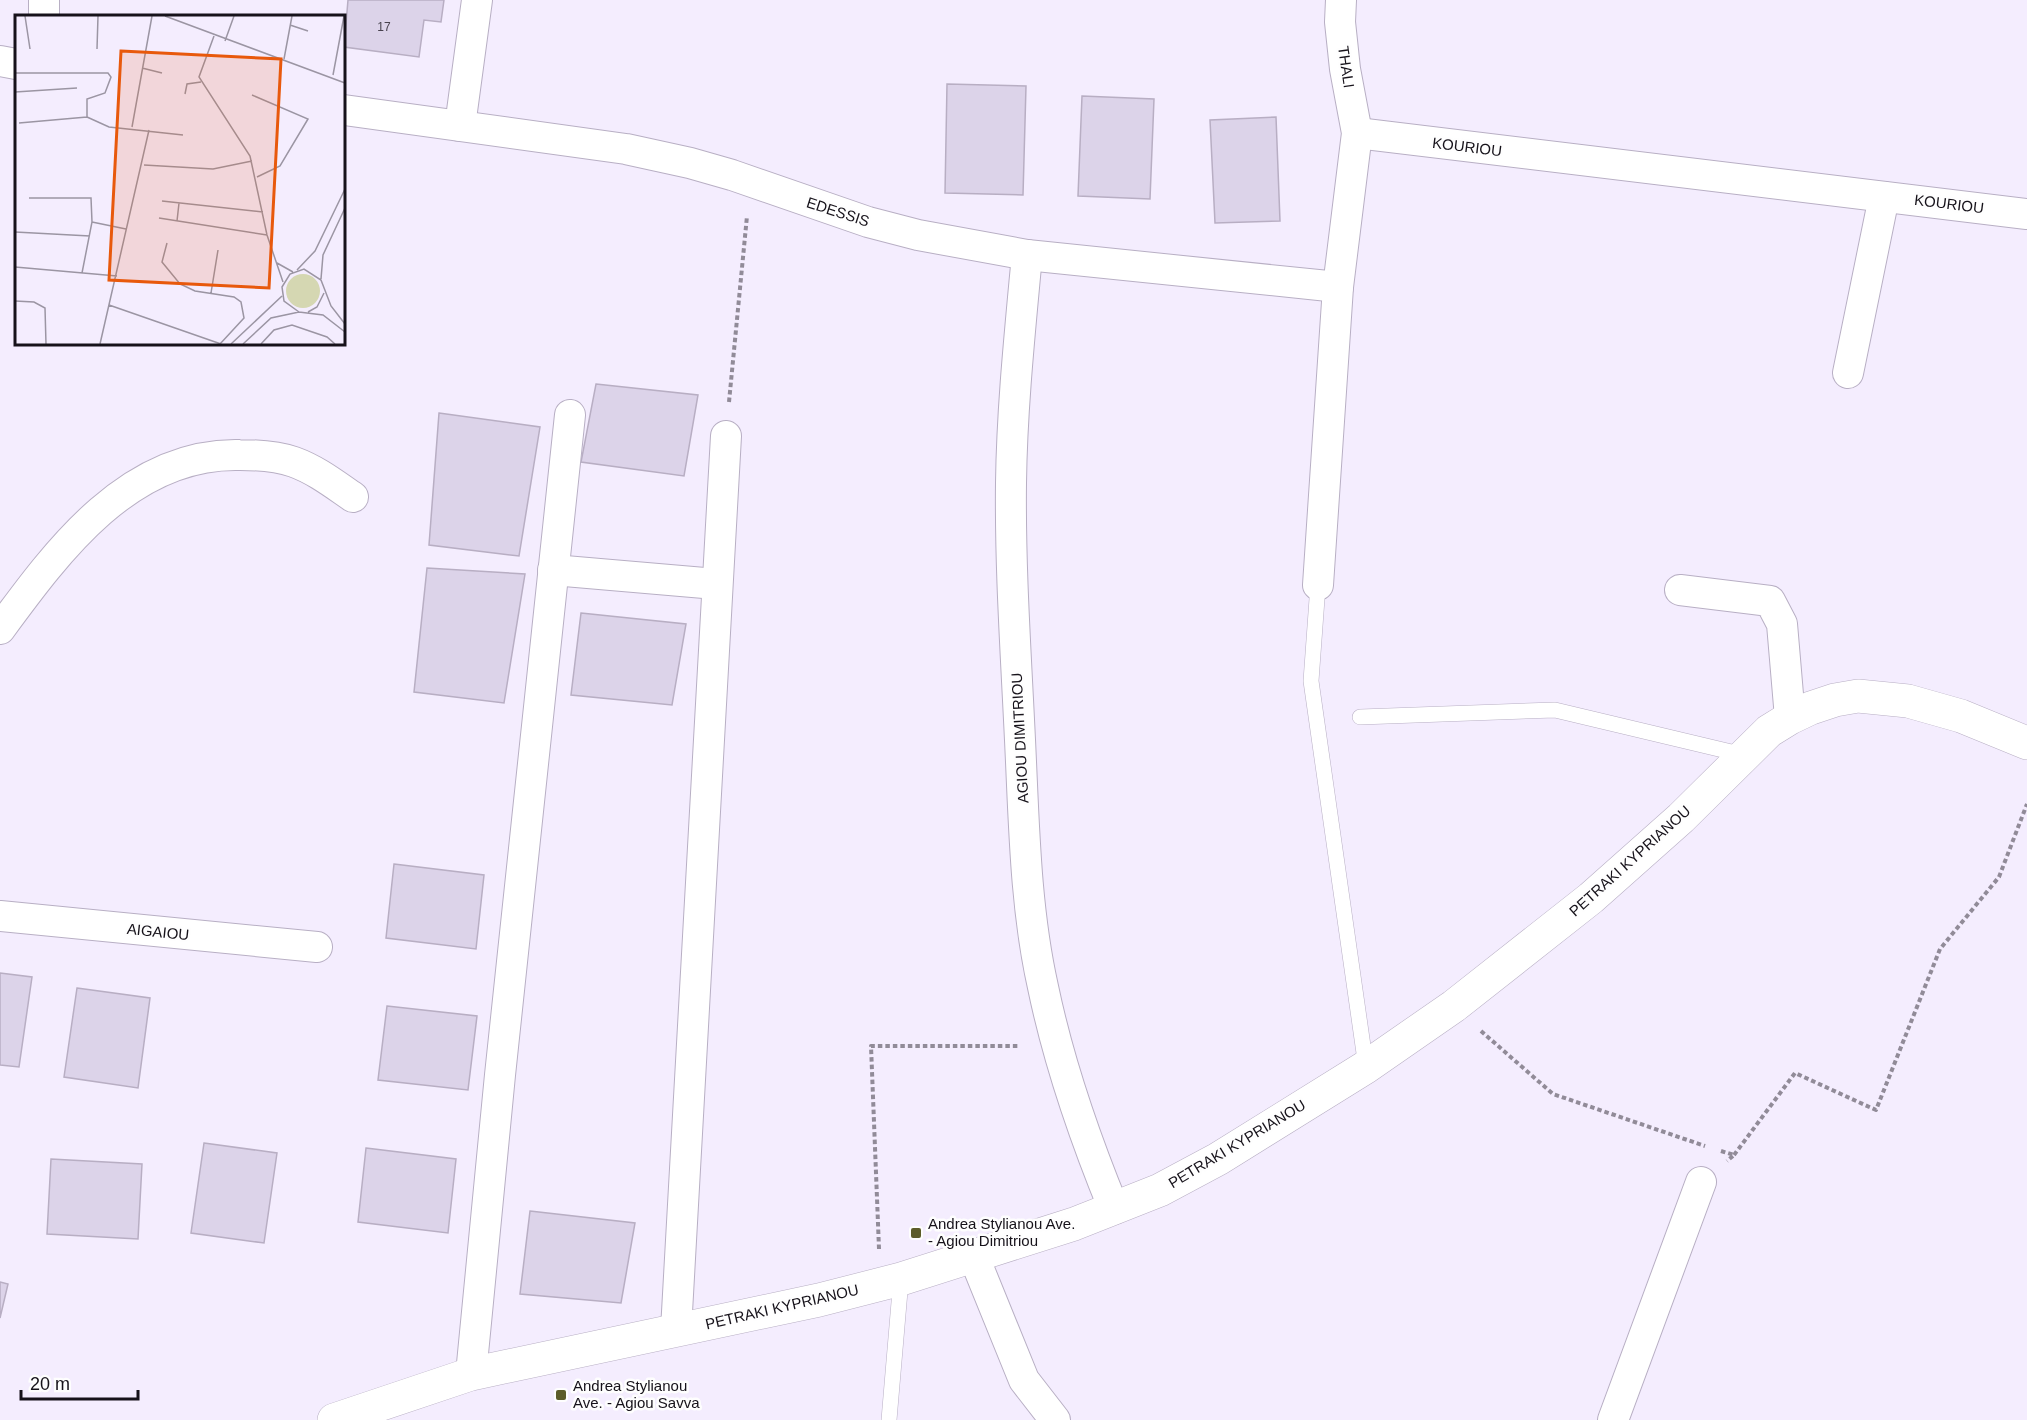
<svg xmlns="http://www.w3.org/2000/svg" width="2027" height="1420" font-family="Arial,sans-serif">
<rect width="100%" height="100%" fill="#f4edfe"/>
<g fill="#dcd3e9" stroke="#b8aec3" stroke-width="1.5">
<path d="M348,0H444L441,22L424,20L419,57L344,47Z"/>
<path d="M947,84L1026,86L1023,195L945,193Z"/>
<path d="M1082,96L1154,99L1150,199L1078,196Z"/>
<path d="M1276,117L1280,221L1215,223L1210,120Z"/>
<path d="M596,384L698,395L684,476L581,462Z"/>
<path d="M439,413L540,427L519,556L429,545Z"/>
<path d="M427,568L525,574L504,703L414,692Z"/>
<path d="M581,613L686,624L672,705L571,695Z"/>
<path d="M394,864L484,875L476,949L386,938Z"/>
<path d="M0,973L32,977L19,1067L0,1065Z"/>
<path d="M77,988L150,998L138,1088L64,1077Z"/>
<path d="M387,1006L477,1016L468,1090L378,1080Z"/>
<path d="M204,1143L277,1153L264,1243L191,1233Z"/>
<path d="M366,1148L456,1159L448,1233L358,1222Z"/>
<path d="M51,1159L142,1164L138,1239L47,1234Z"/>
<path d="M530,1211L635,1223L621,1303L520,1294Z"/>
<path d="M0,1282L8,1284L0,1318Z"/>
</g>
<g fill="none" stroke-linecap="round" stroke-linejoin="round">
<g stroke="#b8afc4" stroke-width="16">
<g id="service">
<path d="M1318,585L1311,681L1366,1067"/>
<path d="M1360,717L1555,710L1744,755"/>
<path d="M889,1420L901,1279"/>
</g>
</g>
<g stroke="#b8afc4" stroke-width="32">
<g id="minor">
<path d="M44,16V0"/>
<path d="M0,61L16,64"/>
<path d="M344,110L626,149L690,163L732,175L868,222L918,235L1027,255L1338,287"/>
<path d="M460,126L477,0"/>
<path d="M1357,133L2027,214"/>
<path d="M1027,255C1020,331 1012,407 1011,483C1010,569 1016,655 1020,740C1024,822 1025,907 1043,987C1059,1064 1084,1136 1114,1209"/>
<path d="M1848,373L1884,197"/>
<path d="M553,570L716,584"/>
<path d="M1318,585L1338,287L1357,133L1345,69L1340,22L1341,0"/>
<path d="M1680,590L1770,601L1782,624L1790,718"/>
<path d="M0,629C58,550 130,452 240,455C258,455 277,456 294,462C316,470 334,484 353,497"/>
<path d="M0,916L317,947"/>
<path d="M974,1257L1024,1380L1055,1420"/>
<path d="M676,1330L726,436"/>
<path d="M471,1374L500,1075L570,415"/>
<path d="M1613,1420L1701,1182"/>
</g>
</g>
<g stroke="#b8afc4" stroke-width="34">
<path id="secondary" d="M334,1420L471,1374L819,1300L901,1279L1074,1224L1160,1190L1218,1159L1366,1067L1454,1006L1591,898L1681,818L1769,731L1790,718L1811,708L1835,700L1858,696L1908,701L1961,716L2027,743"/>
</g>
<g stroke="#918b98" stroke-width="4" stroke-dasharray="4.5 3" stroke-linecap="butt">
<path d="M729,402L747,216"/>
<path d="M1481,1031L1553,1094L1705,1146"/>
<path d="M1721,1151L1734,1155L1727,1161"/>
<path d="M1734,1155L1795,1073L1876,1110L1940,949L1999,877L2027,804"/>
<path d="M879,1249L871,1046H1020"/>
</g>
<use href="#service" stroke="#fff" stroke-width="15"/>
<use href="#minor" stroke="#fff" stroke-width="30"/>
<use href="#secondary" stroke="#fff" stroke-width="33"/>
</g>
<g fill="#5c5c29" stroke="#fefefe" stroke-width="2">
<rect x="910" y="1227" width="12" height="12" rx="3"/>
<rect x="555" y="1389" width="12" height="12" rx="3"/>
</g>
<g text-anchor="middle" stroke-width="5" stroke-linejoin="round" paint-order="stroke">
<g font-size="12" fill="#48424e">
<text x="384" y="31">17</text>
</g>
<g font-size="15" fill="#16121a" stroke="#fefefe">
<text transform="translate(1346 67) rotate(82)" y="5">THALI</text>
<text transform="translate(1467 147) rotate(7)" y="5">KOURIOU</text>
<text transform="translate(1949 204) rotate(7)" y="5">KOURIOU</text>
<text transform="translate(838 212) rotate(18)" y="5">EDESSIS</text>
<text transform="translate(1020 738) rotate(-93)" y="5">AGIOU DIMITRIOU</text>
<text transform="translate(1630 861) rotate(-42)" y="5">PETRAKI KYPRIANOU</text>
<text transform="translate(158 932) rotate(6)" y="5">AIGAIOU</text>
<text transform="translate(1237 1144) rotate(-31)" y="5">PETRAKI KYPRIANOU</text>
<text transform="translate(782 1307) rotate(-13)" y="5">PETRAKI KYPRIANOU</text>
</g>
<g font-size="15" fill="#16121a" stroke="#fefefe" text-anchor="start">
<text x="928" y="1229">Andrea Stylianou Ave.<tspan x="928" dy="17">- Agiou Dimitriou</tspan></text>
<text x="573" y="1391">Andrea Stylianou<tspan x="573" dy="17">Ave. - Agiou Savva</tspan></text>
</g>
</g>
<g transform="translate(15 15)">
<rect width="330" height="330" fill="#f4edfe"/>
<path d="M271 276a17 17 0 1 1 34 0a17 17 0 1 1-34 0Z" fill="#d5d7b2"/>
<path fill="none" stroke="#9b95a3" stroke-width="1.5" d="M10,1L15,34M150,1L330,68M275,10L293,16M199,21L184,62L235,141L252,220L268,267M210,26L219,1M82,34L83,1M269,44L277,1M127,53L147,58M0,58H93L96,62L90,78L72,84V102M318,60L329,1M0,77L62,73M170,79L172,69L186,67M237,80L293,104L265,151L242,162M72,102L94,112L168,120M4,108L72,102M117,112L137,1M129,150L198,154L237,146M14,183H76L77,207L67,258M147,186L248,197M144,203L252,220M162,206L164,188M77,207L111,214M0,217L75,221M152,228L147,247L165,269L180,276L219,282L226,287L229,303L205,329M262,248L278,257M0,252L102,261M282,255L300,236L330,174M306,264L308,240L330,193M196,278L203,235M0,286L19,287L30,293L31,329M94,290L206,329M284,297L269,286L267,272L275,259L289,254L306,265L316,291L330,309M293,297L302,292L309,278M85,329L134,115M216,329L267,281M228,329L256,303L284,297L308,300L330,317M246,329L259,315L277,310L312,322L320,329"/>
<path fill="#e8590c" fill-opacity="0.15" stroke="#e8590c" stroke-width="3" d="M106,36L266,44L254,273L94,265Z"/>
<rect width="330" height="330" fill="none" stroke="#16121a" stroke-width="3"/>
</g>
<path d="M21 1390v9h117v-9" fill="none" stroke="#16121a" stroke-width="3"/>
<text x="30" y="1390" font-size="18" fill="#16121a" stroke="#fefefe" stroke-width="4.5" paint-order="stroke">20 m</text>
</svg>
